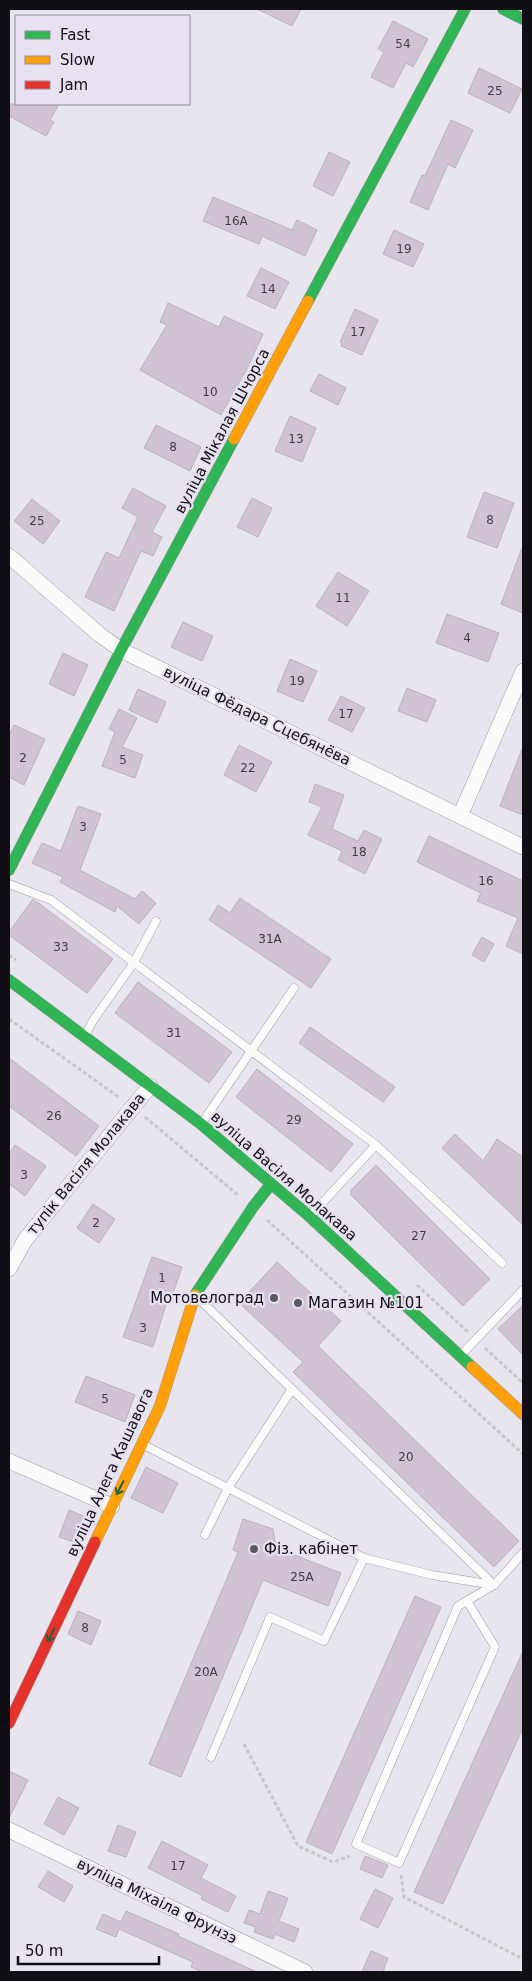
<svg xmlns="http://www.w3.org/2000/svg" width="532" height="1981" font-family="'DejaVu Sans',sans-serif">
<rect width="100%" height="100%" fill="#e8e5ee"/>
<g fill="#d2c3d4" stroke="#b7b3ba">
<path d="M257,9H301L292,26Z"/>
<path d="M393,21L428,39L413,67L406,63L393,88L371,77L384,52L378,49Z"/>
<path d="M479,68L522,89L510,113L468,93Z"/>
<path d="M9,104H59L50,120L54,122L46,136L9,116Z"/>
<path d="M451,120L473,130L455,168L448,164L428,210L410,202L422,175L425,176Z"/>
<path d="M329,152L350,162L333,196L313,186Z"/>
<path d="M213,197L292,230L297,220L317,230L305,256L262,236L259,244L203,221Z"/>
<path d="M394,230L424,244L413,267L383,254Z"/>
<path d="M261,268L289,282L275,309L247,296Z"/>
<path d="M168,303L219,327L224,316L263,334L246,371L221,415L140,370L167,325L160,322Z"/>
<path d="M355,309L378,320L362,355L341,346L342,343L340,342Z"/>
<path d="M319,374L346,388L338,405L310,391Z"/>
<path d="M290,416L316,428L302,462L275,451Z"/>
<path d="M156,425L201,447L190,471L144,448Z"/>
<path d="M133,488L166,506L152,532L162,537L153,556L141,551L114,611L85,597L106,552L119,558L138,517L122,508Z"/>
<path d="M484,492L514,503L497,548L467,537Z"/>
<path d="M252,498L272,508L258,537L237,527Z"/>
<path d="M32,499L60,521L43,544L14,521Z"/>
<path d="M522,548L523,549V613L501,604Z"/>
<path d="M338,572L369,591L347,626L316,606Z"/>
<path d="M447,614L499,633L488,662L436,643Z"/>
<path d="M183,622L213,636L202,661L171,647Z"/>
<path d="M63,653L88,665L74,696L49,684Z"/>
<path d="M290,659L317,671L303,702L277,691Z"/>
<path d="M407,688L436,700L427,722L398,711Z"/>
<path d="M138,689L166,702L157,723L129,710Z"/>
<path d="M341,696L365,708L352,732L328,720Z"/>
<path d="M119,709L137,718L122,747L143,755L135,778L102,766L115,732L109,729Z"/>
<path d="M14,725L45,739L24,785L9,777V736Z"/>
<path d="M239,745L272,762L256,792L224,775Z"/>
<path d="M522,749H523V815L500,806Z"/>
<path d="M315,784L344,795L332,829L358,841L364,830L382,839L365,874L338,860L342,851L308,835L322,807L309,802Z"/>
<path d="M78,806L101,814L80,870L135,899L142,891L156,903L139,924L117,906L115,912L60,882L63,877L32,863L42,843L61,851Z"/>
<path d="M429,836L523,881V954L506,946L518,918L477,901L481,893L417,862Z"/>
<path d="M240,898L331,959L311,988L209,920L218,905L230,913Z"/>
<path d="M33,899L113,959L87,993L9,935V932Z"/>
<path d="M482,937L494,944L484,962L472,955Z"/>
<path d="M138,982L232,1052L209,1083L115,1013Z"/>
<path d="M310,1027L395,1087L383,1102L299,1043Z"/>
<path d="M9,1058L99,1126L76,1156L9,1106Z"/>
<path d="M257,1069L353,1144L331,1172L236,1097Z"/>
<path d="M455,1134L483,1161L497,1139L523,1157V1225L442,1148Z"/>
<path d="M15,1145L46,1166L25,1196L9,1184V1154Z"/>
<path d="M376,1165L490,1279L463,1306L351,1195V1190Z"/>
<path d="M93,1204L115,1219L99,1243L77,1228Z"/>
<path d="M152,1257L182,1267L171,1299L168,1298L153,1347L123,1337Z"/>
<path d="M277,1262L341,1321L318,1346L519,1541L494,1567L293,1372L303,1362L239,1303Z"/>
<path d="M523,1305V1355L498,1329Z"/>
<path d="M86,1376L135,1395L125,1422L75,1402Z"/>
<path d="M146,1467L178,1483L163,1513L131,1498Z"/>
<path d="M69,1510L86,1517L77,1543L59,1537Z"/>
<path d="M243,1519L273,1529L276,1548L341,1573L328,1606L263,1580L181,1777L149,1764L238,1552L233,1550Z"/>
<path d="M415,1596L441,1607L332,1854L306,1842Z"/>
<path d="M78,1611L101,1621L91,1645L68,1634Z"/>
<path d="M523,1651V1728L443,1904L414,1892Z"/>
<path d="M9,1771L28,1780L9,1818Z"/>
<path d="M58,1797L79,1808L64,1835L44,1824Z"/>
<path d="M118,1825L136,1832L126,1857L108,1851Z"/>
<path d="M162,1841L208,1865L201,1878L236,1896L228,1912L201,1899L203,1896L148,1868Z"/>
<path d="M365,1856L388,1865L382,1878L360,1869Z"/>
<path d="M48,1871L73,1886L64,1902L38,1887Z"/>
<path d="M375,1889L393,1898L378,1928L360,1919Z"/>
<path d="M268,1891L288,1898L279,1921L299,1929L294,1942L275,1934L273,1939L254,1932L256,1927L244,1923L249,1910L260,1914Z"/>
<path d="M126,1911L179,1934L178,1936L257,1972H203L191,1967L193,1962L119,1929L116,1937L96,1929L103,1914L121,1922Z"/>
<path d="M371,1951L388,1958L383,1972H362Z"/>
</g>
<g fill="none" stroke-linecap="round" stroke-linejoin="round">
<g stroke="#9d9ba1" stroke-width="9">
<g id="lane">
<path d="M9,884L51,900L376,1145L502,1263"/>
<path d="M85,1035L94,1019L133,964L156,921"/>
<path d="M202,1123L294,988"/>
<path d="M311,1215L376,1145"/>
<path d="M197,1297L494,1585"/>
<path d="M461,1355L523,1290"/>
<path d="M144,1445L364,1558L432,1575L494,1585"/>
<path d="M205,1535L228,1488L292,1389"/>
<path d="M467,1601L495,1647L399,1863L356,1844L458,1606L494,1585L523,1553"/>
<path d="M211,1757L270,1617L324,1641L364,1558"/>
</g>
</g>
<g stroke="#9d9ba1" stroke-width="16">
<g id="street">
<path d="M9,556L100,635L121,650L523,847"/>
<path d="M460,816L523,671"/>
<path d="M9,1269L25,1240L150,1086"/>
<path d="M9,1461L112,1506"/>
<path d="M9,1830L305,1972"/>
</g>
</g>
<g stroke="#9d9ba1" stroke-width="12">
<g id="fast">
<path d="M503,9L523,19"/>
<path d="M308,301L465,9"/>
<path d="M9,870L121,650L234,439"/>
<path d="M9,980L201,1124L309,1216L472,1367"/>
<path d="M195,1295L253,1207L271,1184"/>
</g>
</g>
<g stroke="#9d9ba1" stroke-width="12">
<g id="slow">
<path d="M234,439L308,301"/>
<path d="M472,1367L523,1414"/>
<path d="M95,1542L160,1406L195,1295"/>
</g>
</g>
<g stroke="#9d9ba1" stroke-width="12">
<path id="jam" d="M9,1723L95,1542"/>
</g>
<g stroke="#c8c7ca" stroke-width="3" stroke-dasharray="4 2.5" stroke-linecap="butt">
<path d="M9,955L16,960"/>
<path d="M9,1019L120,1098"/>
<path d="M145,1117L238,1195"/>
<path d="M267,1220L523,1454"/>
<path d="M417,1285L468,1332"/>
<path d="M485,1348L523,1383"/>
<path d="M244,1744L298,1846L333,1862L350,1856"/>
<path d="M401,1875L404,1897L523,1959"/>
</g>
<use href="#lane" stroke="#fcfbfc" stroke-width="8"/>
<use href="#street" stroke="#fcfbfc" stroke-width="15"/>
<use href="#fast" stroke="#30b455" stroke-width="11"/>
<use href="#slow" stroke="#ff9f0a" stroke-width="11"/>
<use href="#jam" stroke="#e5322d" stroke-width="11"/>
</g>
<defs><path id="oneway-shaft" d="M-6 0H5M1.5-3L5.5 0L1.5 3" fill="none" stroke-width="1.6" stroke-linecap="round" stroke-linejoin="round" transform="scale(1.25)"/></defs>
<g stroke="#206235">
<use href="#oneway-shaft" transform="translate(120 1488) rotate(117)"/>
<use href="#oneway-shaft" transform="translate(51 1635) rotate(115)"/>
</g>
<g fill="#5c5a61" stroke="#e7e1f2" stroke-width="2">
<circle cx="274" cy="1298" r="5"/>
<circle cx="298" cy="1303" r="5"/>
<circle cx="254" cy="1549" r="5"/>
</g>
<g text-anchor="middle" stroke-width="4.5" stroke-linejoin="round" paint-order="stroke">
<g font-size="12" fill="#413c45">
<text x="403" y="48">54</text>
<text x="495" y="95">25</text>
<text x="236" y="225">16А</text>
<text x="404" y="253">19</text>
<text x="268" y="293">14</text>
<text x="358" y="336">17</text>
<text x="210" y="396">10</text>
<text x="296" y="443">13</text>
<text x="173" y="451">8</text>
<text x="490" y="524">8</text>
<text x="37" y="525">25</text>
<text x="343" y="602">11</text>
<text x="467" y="642">4</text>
<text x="297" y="685">19</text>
<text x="346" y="718">17</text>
<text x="23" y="762">2</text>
<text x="123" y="764">5</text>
<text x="248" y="772">22</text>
<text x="83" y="831">3</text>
<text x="359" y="856">18</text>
<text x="486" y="885">16</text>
<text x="270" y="943">31А</text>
<text x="61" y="951">33</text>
<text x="174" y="1037">31</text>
<text x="54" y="1120">26</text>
<text x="294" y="1124">29</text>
<text x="24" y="1179">3</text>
<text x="96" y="1227">2</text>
<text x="419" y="1240">27</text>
<text x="162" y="1282">1</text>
<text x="143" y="1332">3</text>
<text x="105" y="1403">5</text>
<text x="406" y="1461">20</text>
<text x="302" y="1581">25А</text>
<text x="85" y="1632">8</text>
<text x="206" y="1676">20А</text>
<text x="178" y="1870">17</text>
</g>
<g font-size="15" fill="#110f15" stroke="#e7e1f2">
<text transform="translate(222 431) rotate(-62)" y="5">вуліца Мікалая Шчорса</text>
<text transform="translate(257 716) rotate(26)" y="5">вуліца Фёдара Сцебянёва</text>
<text transform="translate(86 1164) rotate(-51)" y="5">тупік Васіля Молакава</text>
<text transform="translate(284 1176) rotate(41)" y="5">вуліца Васіля Молакава</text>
<text transform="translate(110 1472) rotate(-65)" y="5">вуліца Алега Кашавога</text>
<text transform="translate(157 1901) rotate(26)" y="5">вуліца Міхаіла Фрунзэ</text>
</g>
<g font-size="15" fill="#110f15" stroke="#e7e1f2" text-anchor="start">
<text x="264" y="1303" text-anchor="end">Мотовелоград</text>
<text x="308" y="1308">Магазин №101</text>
<text x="264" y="1554">Фіз. кабінет</text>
</g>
</g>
<rect width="532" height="1981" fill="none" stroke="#110f15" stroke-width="20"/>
<rect x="15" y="15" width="175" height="90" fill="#e7e1f2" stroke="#918d9a"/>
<rect x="25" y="31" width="25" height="8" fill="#30b455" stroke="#918d9a"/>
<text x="60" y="40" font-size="15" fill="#110f15">Fast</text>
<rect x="25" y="56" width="25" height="8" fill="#ff9f0a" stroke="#918d9a"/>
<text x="60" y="65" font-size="15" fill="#110f15">Slow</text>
<rect x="25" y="81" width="25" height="8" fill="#e5322d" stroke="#918d9a"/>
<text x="60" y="90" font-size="15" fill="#110f15">Jam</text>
<path d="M18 1956v8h141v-8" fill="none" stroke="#110f15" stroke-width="2.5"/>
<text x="25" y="1956" font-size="15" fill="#110f15" stroke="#e7e1f2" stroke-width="4" paint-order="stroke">50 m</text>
</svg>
